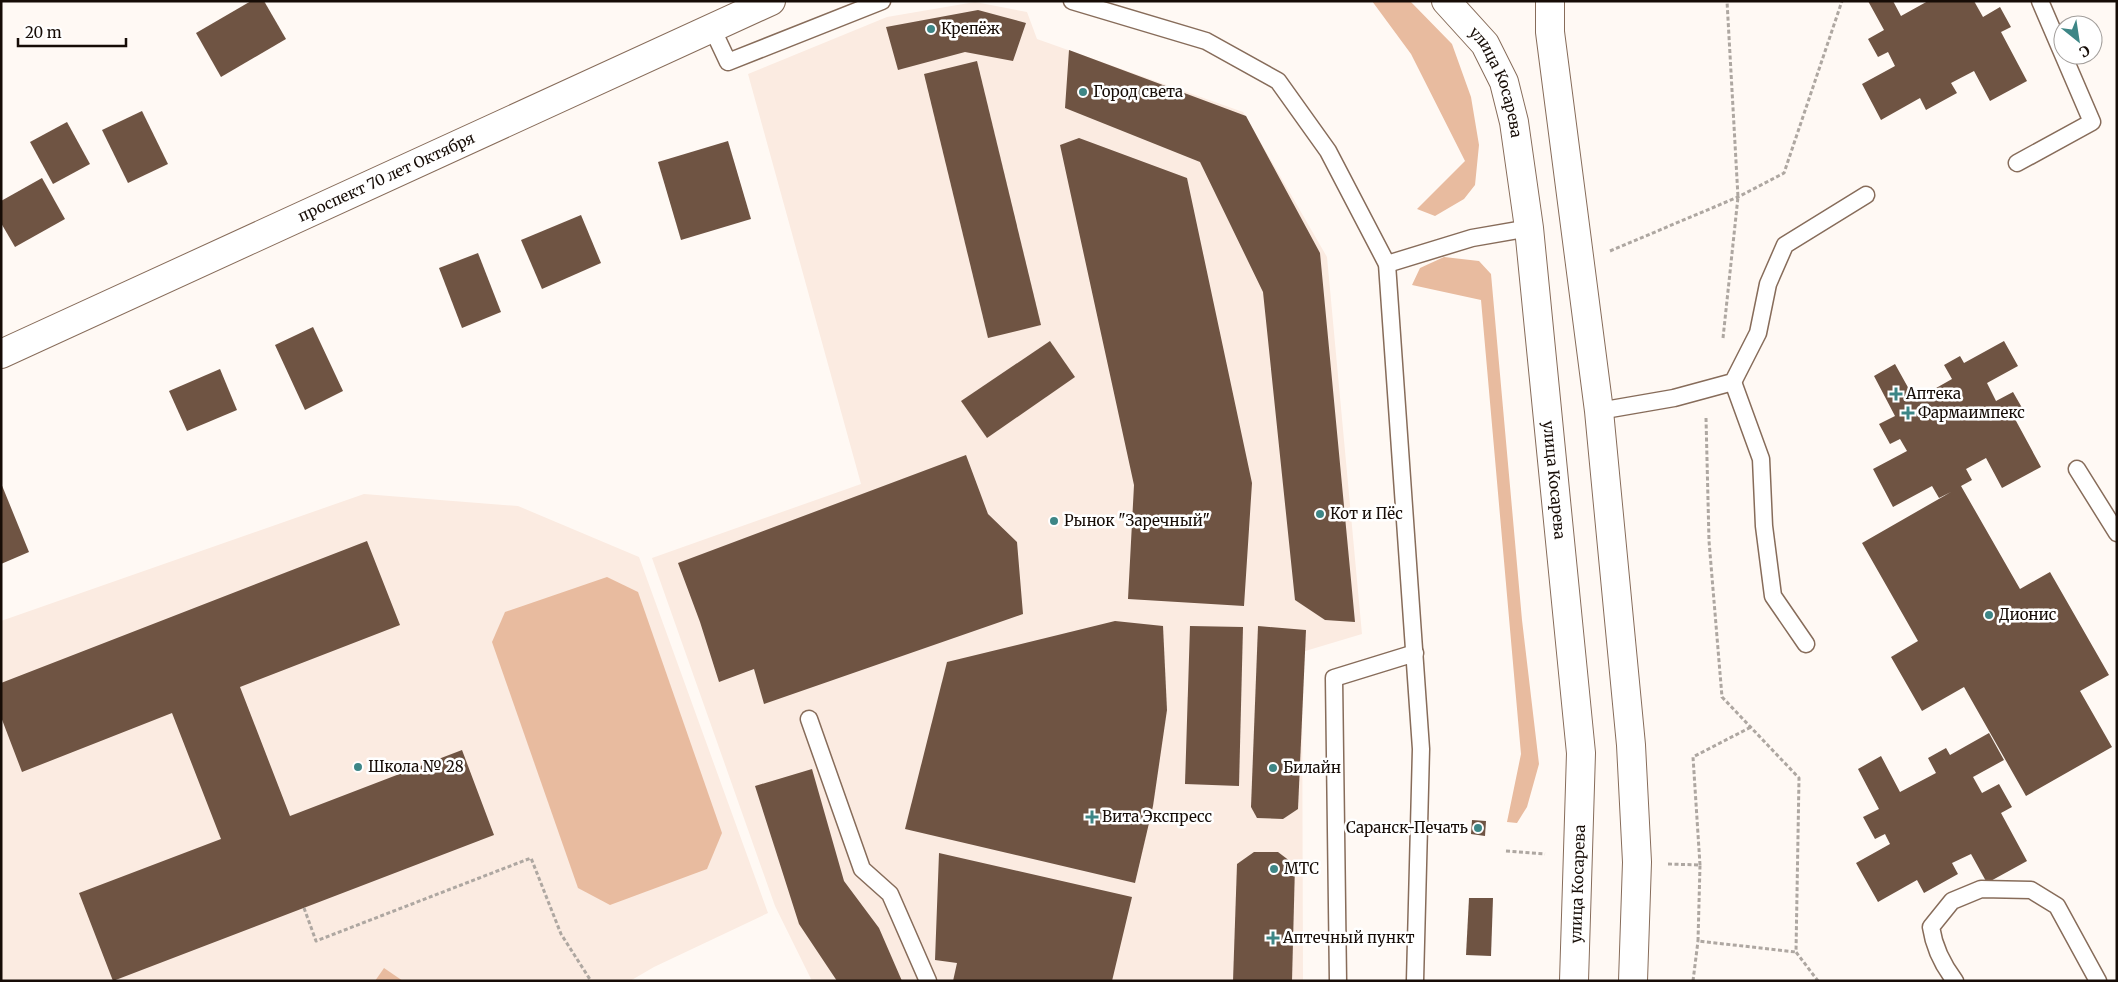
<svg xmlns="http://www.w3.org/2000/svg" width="2118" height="982" font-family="Merriweather,serif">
<rect width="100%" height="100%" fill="#fff9f4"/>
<g fill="#fbebe1">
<path d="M975,2L1027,12L1037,39L1243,112L1327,257L1362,634L1302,652L1303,981H812L775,906L652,558L861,484L748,74L887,17Z"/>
<path d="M364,494L518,506L639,557L768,913L654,967L630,981H1V621Z"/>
</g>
<g fill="#e8bb9f">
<path d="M1372,1H1410L1452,44L1471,97L1479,145L1475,185L1464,199L1435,216L1417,209L1465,161L1411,54Z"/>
<path d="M1444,257L1479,261L1491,274L1522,620L1539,764L1527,807L1517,823L1507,822L1521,754L1481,300L1412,285L1420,268Z"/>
<path d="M607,577L638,592L722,833L707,869L610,905L578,888L492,642L505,612Z"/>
<path d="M384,968L403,981H375Z"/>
</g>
<g fill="#6f5443">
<path d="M251,1H264L286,39L221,77L196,33Z"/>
<path d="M1868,1H1893L1901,16L1928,1H1974L1983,17L2000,7L2011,27L2001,32L2027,81L1990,101L1974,71L1951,83L1957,93L1926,110L1920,98L1881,120L1862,84L1895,66L1888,52L1878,57L1868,39L1884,30Z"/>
<path d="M978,10L1026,23L1013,61L965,52L898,70L886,27Z"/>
<path d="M1069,50L1246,116L1320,253L1355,622L1325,620L1295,600L1263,292L1200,162L1065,108Z"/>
<path d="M977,61L1041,325L988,338L924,74Z"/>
<path d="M142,111L168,164L128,183L102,130Z"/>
<path d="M67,122L90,164L53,184L30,142Z"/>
<path d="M1079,138L1187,178L1252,483L1244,606L1128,599L1134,485L1060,145Z"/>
<path d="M728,141L751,219L681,240L658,162Z"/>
<path d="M42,178L65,219L15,247L1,223V201Z"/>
<path d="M581,215L601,263L542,289L521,240Z"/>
<path d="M478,253L501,312L462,328L439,268Z"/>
<path d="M313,327L343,391L305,410L275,345Z"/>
<path d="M1050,341L1075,377L987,438L961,401Z"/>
<path d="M2004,341L2018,366L1987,383L1996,401L2013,392L2025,413L2015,419L2041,467L2002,488L1986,458L1966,469L1972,480L1961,486L2020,589L2050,572L2109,675L2080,691L2112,747L2026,796L1964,687L1922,711L1891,657L1918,641L1862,543L1951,492L1939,498L1932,486L1893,507L1873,469L1907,451L1900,439L1890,444L1879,424L1895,416L1874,376L1895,364L1915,400L1952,379L1944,365L1960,356L1964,363Z"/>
<path d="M220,369L237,410L187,431L169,391Z"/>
<path d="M966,455L988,514L1017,542L1023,614L764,704L754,669L719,682L700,622L678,563Z"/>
<path d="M1,483L29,552L1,564Z"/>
<path d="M367,541L400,625L240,687L290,816L462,750L494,835L113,981L79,893L221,839L172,713L22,772L1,717V683Z"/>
<path d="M1115,621L1163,626L1167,710L1153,806L1135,883L905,829L947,662Z"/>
<path d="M1190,626L1243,627L1239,786L1185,784Z"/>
<path d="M1258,626L1306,630L1298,809L1283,819L1257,818L1251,807Z"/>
<path d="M1989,733L2004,760L1973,777L1982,793L1999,784L2012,807L2001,813L2027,861L1987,883L1971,854L1952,863L1958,874L1924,893L1917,880L1878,902L1856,863L1890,844L1885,834L1875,839L1863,817L1879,809L1858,769L1881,756L1900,792L1936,773L1928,758L1946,748L1950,755Z"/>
<path d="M812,769L844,881L879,928L902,981H837L799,924L755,786Z"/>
<path d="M1472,820L1486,821L1485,836L1471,834Z"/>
<path d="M1254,852H1278L1295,865L1292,981H1233L1237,864Z"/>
<path d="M939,853L1132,897L1112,981H953L957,963L935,960Z"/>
<path d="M1469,898H1493L1491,956L1466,955Z"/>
</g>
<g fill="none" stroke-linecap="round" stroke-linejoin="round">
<g stroke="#876c5a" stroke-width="19">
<g id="lane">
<path d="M1072,1L1206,41L1278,81L1328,151L1387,264L1421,749L1415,981"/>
<path d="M712,28L728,62L882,1"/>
<path d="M2017,163L2092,122L2040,1"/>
<path d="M1387,264L1472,238L1529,228"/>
<path d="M1733,382L1761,459L1764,526L1773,596L1806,644"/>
<path d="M1599,411L1674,398L1733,382L1758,333L1768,284L1785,245L1866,195"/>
<path d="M2077,469L2117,533"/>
<path d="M809,719L862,869L890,894L928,981"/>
<path d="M1338,981L1334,678L1415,653"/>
<path d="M1955,981C1942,964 1934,947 1931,927L1952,901L1981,889L2031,890L2057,906L2098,981"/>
</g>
</g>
<g stroke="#876c5a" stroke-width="30">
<g id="secondary">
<path id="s1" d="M1,354L771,1"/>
</g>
</g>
<g stroke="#876c5a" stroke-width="30">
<g id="primary">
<path id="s2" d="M1446,1L1485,44L1504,82L1514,122L1529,228L1581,753L1574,981"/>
<path d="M1550,1V32L1599,411L1631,745L1637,862L1633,981"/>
</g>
</g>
<g stroke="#aea7a1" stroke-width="3" stroke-dasharray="4 2.5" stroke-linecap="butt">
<path d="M1610,251L1738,197L1784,173L1842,1"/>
<path d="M1723,338L1738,197L1727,1"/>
<path d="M1706,418L1709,541L1722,697L1799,778L1796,952L1818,981"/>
<path d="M1506,851L1545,854"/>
<path d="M1668,864L1700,865L1698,941L1796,952"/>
<path d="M1700,865L1693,757L1751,727"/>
<path d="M304,908L316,941L531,858L561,934L591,981"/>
<path d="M1693,981L1698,941"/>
</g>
<use href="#lane" stroke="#fff" stroke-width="16"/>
<use href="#secondary" stroke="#fff" stroke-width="28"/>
<use href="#primary" stroke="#fff" stroke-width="28"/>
</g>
<g fill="#3d8686" stroke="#fff" stroke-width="2">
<circle cx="931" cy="29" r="5"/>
<circle cx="1083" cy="92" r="5"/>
<path d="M1893.5 386.5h5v5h5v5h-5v5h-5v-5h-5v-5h5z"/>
<path d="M1905.5 405.5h5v5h5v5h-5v5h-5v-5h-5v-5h5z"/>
<circle cx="1320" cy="514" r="5"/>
<circle cx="1054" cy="521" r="5"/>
<circle cx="1989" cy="615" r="5"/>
<circle cx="358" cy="767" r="5"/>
<circle cx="1273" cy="768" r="5"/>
<path d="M1089.5 809.5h5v5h5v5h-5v5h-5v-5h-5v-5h5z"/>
<circle cx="1478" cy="828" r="5"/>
<circle cx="1274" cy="869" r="5"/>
<path d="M1270.5 930.5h5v5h5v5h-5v5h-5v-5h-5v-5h5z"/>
</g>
<g text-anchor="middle" stroke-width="5" stroke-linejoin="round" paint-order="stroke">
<g font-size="15" fill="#160c06" stroke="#fff" text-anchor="start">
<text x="941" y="34">Крепёж</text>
<text x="1093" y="97">Город света</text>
<text x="1906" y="399">Аптека</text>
<text x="1918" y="418">Фармаимпекс</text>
<text x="1330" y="519">Кот и Пёс</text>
<text x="1064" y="526">Рынок "Заречный"</text>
<text x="1999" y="620">Дионис</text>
<text x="368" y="772">Школа № 28</text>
<text x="1283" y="773">Билайн</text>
<text x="1102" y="822">Вита Экспресс</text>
<text x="1468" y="833" text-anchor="end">Саранск-Печать</text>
<text x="1284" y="874">МТС</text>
<text x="1283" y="943">Аптечный пункт</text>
</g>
<g font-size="15" fill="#160c06" stroke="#fff">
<text dy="5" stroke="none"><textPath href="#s2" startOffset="98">улица Косарева</textPath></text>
<text dy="5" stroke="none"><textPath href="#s1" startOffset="424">проспект 70 лет Октября</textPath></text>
<text dy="5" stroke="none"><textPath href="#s2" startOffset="502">улица Косарева</textPath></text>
<text transform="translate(1578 884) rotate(-88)" y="5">улица Косарева</text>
</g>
</g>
<rect width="2118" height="982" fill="none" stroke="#160c06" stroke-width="5"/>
<g transform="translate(2078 40) rotate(150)"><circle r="24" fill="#ffffff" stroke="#a29e9b"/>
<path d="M0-4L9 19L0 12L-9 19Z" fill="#3d8686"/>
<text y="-8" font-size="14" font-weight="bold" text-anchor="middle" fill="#160c06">С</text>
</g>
<path d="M18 38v8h108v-8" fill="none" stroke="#160c06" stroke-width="2.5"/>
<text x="25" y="38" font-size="15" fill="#160c06" stroke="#ffffff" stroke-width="4" paint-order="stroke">20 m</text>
</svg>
